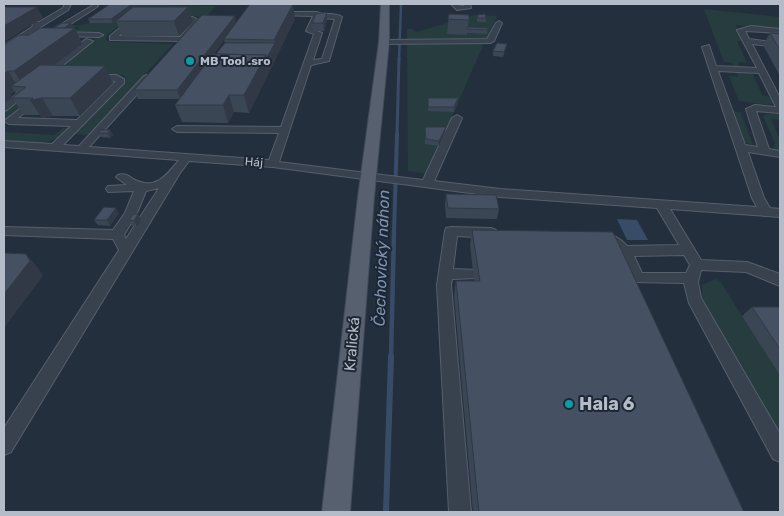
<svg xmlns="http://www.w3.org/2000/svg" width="784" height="516" font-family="Rubik,sans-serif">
<rect width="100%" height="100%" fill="#242f3e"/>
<g fill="#263c3f">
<path d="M108,4L216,6L200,23V17L194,16L126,20L107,35L106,40L112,42L173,44L89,135L74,134L124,83L126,78L123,75L76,73L24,104L4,121V112L103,32H74L80,27H63L73,23L72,25H76L75,26L90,23H113L136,4Z"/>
<path d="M704,9L780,17V30L736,25L743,41H737L747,63L738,62L740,67H734L732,63L724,62Z"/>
<path d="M475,15L497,16L486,39L407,40V29H412L416,32Z"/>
<path d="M407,43H484L427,174L408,171Z"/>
<path d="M735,71L752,72L762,95L770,97L773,103L769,105L739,101L729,76L738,77Z"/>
<path d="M734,111L741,113L753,145L738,139L730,114Z"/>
<path d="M778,113L780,120L771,119L780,140V150L774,149L775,143L763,116L767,114Z"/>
<path d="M63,128H66C56,150 22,142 4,140V132L54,135Z"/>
<path d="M715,279L720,281L780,376V438L702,301V285Z"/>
</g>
<path fill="#394c67" d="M617,219L637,220L648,240H627Z"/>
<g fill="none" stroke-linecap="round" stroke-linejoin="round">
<path stroke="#394c67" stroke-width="2.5" d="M399,60L401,4"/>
<path stroke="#394c67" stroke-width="3" d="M397,135L399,58"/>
<path stroke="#394c67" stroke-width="4" d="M394,232L397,134"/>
<path stroke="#394c67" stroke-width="4.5" d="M391,357L394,231"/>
<path stroke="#394c67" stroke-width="6" d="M386,512L391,356"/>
<g stroke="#565f6c" stroke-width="2">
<g id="minor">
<path d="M65,4H71L68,10L4,50V45L32,27L34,22H39L63,8Z"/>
<path d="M95,4L98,6L97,7L55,34L48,32Z"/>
<path d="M451,4L464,6V4H470L471,8L457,10Z"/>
<path d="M276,12H317C324,16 335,12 342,17L329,61L311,65L279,162L423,180L452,118L457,115L462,118L434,181L500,189L757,207L752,198L702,47L709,45L716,66L757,68L737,30L751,26L780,29V33L745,31L749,39L780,43V47L752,44L780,98V113L756,111L769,149L780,151V157L748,152L764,198L770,208L780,209V217L670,209L701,260L747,262L780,274V286L746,272L701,270L698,282L701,298L780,434V462L773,459L689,303L684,283L633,282L617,252L598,238L600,235C611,232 621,239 627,246L679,245L657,208L500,197L273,167L189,161L180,173L11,452L4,455V428L119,250L113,239L4,235V227L113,230L125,213L134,191L108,192L106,189L108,186L127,185L116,177L118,175C124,173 128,175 133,179C155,191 166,176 179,160L4,147V141L52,144L71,126L9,124L4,121L30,101L35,104L18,118L77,120L116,81L91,79V75H116L124,79V83L63,145L79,146L144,76L147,75L151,78L150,80L89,147L269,160L279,133L177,132L172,129L177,126L281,127L314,34L306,31L313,16L274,15L273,14ZM319,18L335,19L322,59L313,60L322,33L314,30ZM718,71L759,73L776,107L755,105L746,109L758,147L745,145ZM159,188L126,239L124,235L137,213L146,191ZM684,255L690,265L686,273H642L634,256Z"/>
<path d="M138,17H193L200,21L182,41L110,40V36L127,22ZM139,21H192L193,22L180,37L119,36L131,24Z"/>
<path d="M499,21L502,23L494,41L490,43L384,44L380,42L384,40L487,39L496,23Z"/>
<path d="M57,32L99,33L103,35L99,37L60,36H57Z"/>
<path d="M86,39L93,41L47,78H41V74Z"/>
<path d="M27,86L31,89L30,91L7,110L4,111V104Z"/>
<path d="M451,227L491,228L496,230L498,233L496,236L491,238L457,236L453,269L478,270L480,274L478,278L452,279L451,285L471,512H449L437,285L445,231L446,228Z"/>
</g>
</g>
<g stroke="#414a57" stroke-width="2">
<path id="major" d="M381,4H389V42L374,197L350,512H322L358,197L379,42Z"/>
</g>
<use href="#minor" fill="#38414e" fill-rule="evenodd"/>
<use href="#major" fill="#56606e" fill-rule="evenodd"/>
</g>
<g fill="#3b4654" fill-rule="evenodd">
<path d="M137,4L134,7H188L193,22L179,36H122L116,21L113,23H90L88,19Z"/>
<path d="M327,12V20L324,31H313L312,23Z"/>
<path d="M449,14L469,15L468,27L488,28L487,34L467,33V35L447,34Z"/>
<path d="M477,15L486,18V22H477Z"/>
<path d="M295,19L249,113L234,112L228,123L182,122L175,105L179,99H138L134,90L236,22ZM224,40L225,43L216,54H214Z"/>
<path d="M73,27L72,28H75L82,44L54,66H105L113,83L80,116H53L42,118L40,115H24L12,98L16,94L14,91L10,95L12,98L4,104V45L29,35L54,28Z"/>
<path d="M770,33L780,34V76L763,45Z"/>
<path d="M506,48L503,57L493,56V51Z"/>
<path d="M428,98H458V103L454,112L428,111Z"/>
<path d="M425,127H446L445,132L439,146L425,144Z"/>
<path d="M110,130L113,135L110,138L101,137L98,133Z"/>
<path d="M446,194L499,209L497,219L446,218L445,204Z"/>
<path d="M119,213L110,226L98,225L94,220Z"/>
<path d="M138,214L141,220L137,226H132L129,220Z"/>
<path d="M472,230L744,512H473L454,295L456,281H474L470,245Z"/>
<path d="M752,307H780V376L742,316Z"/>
</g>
<g fill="#303945">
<path d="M132,4H137L113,23L111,19Z"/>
<path d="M293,4L295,19L249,113L244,95L266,55L275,43L274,40Z"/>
<path d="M37,7L43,18L4,42V26Z"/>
<path d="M188,7L193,22L179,36L174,21Z"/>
<path d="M327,12V20L324,31L323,23Z"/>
<path d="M235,16L236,23L224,39V40L181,99L177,90Z"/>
<path d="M71,23L73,27L65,33L63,29Z"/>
<path d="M75,28L82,44L26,87H24L14,71Z"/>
<path d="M105,66L113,83L80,116L70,98Z"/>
<path d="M8,71L18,87L11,86L14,91L10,95L12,98L4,104V74Z"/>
<path d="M229,95L234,112L228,123L223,105Z"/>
<path d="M42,98L53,116L42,118L30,100Z"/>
<path d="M458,98V103L454,112V107Z"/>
<path d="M446,127L445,132L439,146V141Z"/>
<path d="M110,130L113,135L110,138L108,133Z"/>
<path d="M116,208L119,213L110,226L107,220Z"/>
<path d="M138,214L141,220L137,226L134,221Z"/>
<path d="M26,254L39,269L43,276L4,328V294Z"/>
</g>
<g fill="#455162" stroke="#303945">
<path d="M110,4H132L111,19H88Z"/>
<path d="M250,4H293L274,40L224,39Z"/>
<path d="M4,7H37L4,26Z"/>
<path d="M133,7H188L174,21H116Z"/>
<path d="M327,12L323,23H312L316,14Z"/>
<path d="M449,14L469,15V20L448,19Z"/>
<path d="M485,14L486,18H478L477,15Z"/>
<path d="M202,15L235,16L177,90H134Z"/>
<path d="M62,23H71L64,28H54Z"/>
<path d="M468,27L488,28V30L467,29Z"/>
<path d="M40,28H75L14,71H8L4,74V45L19,35H29Z"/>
<path d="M770,33L780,34V50Z"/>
<path d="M225,43H275L266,59V55L216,54Z"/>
<path d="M497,43L507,44L504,52L493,51Z"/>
<path d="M213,54L266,55L244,95H229L223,105H175Z"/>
<path d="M40,65L105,66L70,98H42L30,100L33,98H12L26,87L11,86Z"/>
<path d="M428,98H458L454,107H428Z"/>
<path d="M425,127H446L439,141L426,139Z"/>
<path d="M100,130H110L108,133H98Z"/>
<path d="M446,194L496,195L499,209L448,208Z"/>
<path d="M104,207L116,208L107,220H94Z"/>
<path d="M133,214H138L134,221L129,220Z"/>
<path d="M472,230L613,232L744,512H479L456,281H480Z"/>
<path d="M4,253L26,254L30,261L4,294Z"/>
<path d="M752,307H780V349Z"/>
</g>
<g fill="#0f9aa8" stroke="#1d2633" stroke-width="2">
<circle cx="190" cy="61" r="5"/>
<circle cx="569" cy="404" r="5"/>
</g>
<g text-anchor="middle" stroke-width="4" stroke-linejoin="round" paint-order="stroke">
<g font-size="12" font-weight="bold" fill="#b4bcc9" stroke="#1d2633" text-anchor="start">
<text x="200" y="65">MB Tool .sro</text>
</g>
<g font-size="12" fill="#b4bcc9" stroke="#1d2633">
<text transform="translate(254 162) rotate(5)" y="4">Háj</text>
</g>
<g font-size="15" fill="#b4bcc9" stroke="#1d2633">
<text transform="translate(352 344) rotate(-85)" y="5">Kralická</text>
</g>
<g font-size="16" font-style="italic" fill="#7c92b1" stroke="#1d2633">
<text transform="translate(381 258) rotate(-88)" y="6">Čechovický náhon</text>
</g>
<g font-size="18" font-weight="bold" fill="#b4bcc9" stroke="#1d2633" text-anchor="start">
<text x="579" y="410">Hala 6</text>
</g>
</g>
<rect width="784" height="516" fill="none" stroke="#b4bcc9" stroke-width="10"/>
</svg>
